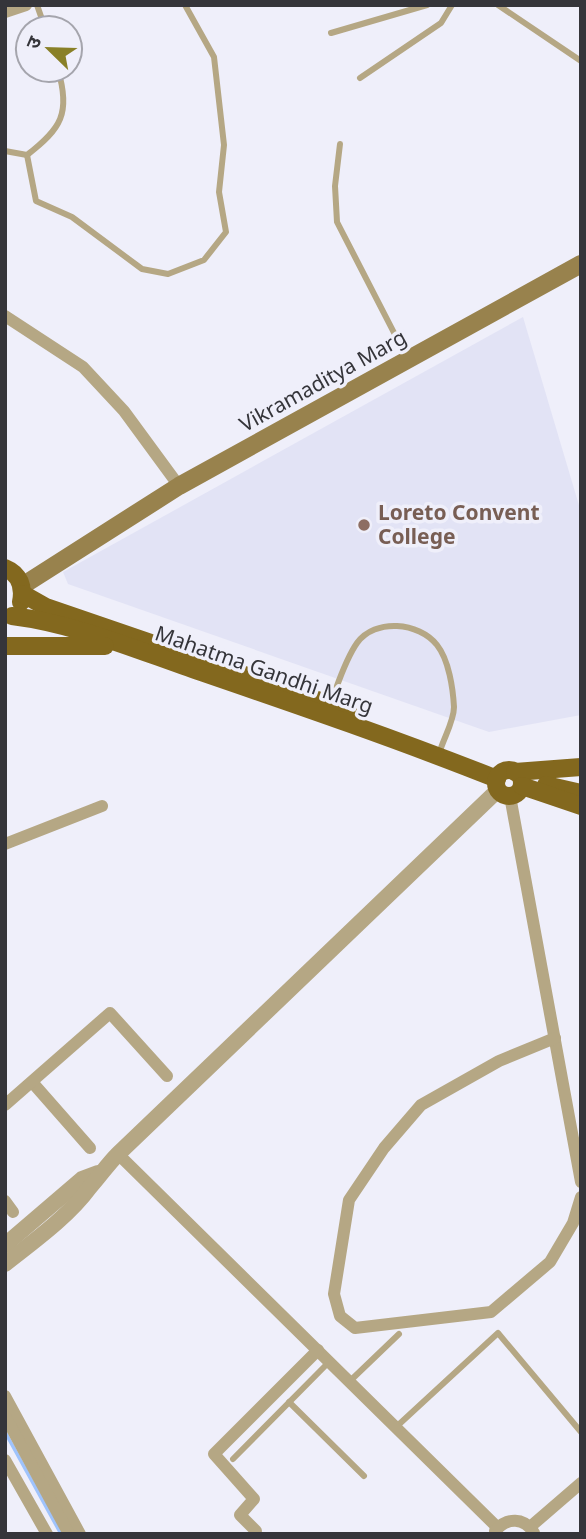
<svg xmlns="http://www.w3.org/2000/svg" width="586" height="1539" font-family="'Noto Sans','Noto Sans Devanagari',sans-serif">
<rect width="100%" height="100%" fill="#efeffa"/>
<path fill="#e2e3f5" d="M523,317L581,512V715L489,732L68,584L63,572Z"/>
<g fill="none" stroke-linecap="round" stroke-linejoin="round">
<path stroke="#9fc3fc" stroke-width="3.5" d="M5,1432L61,1534"/>
<g stroke="#b5a784" stroke-width="6">
<path d="M37,5L45,28"/>
<path d="M498,5L581,61"/>
<path d="M331,33L427,5"/>
<path d="M360,78L441,23L452,5"/>
<path d="M340,144L335,186L337,222L407,358"/>
<path d="M5,151L27,155C61,129 71,113 58,70"/>
<path d="M27,155L36,201L72,217L142,269L168,274L204,260L226,232L219,192L224,145L214,57L185,5"/>
<path d="M331,702C338,684 345,660 357,643C375,618 419,622 437,645C449,660 453,689 454,707C454,720 445,736 441,748"/>
<path d="M350,1381L399,1334"/>
<path d="M289,1402L364,1476"/>
<path d="M395,1428L498,1333L581,1432"/>
<path d="M233,1459L329,1362"/>
</g>
<g stroke="#b5a784" stroke-width="12">
<path d="M5,12L26,5"/>
<path d="M5,316L83,367L124,411L179,486"/>
<path d="M510,796L581,1182"/>
<path d="M5,844L102,806"/>
<path d="M555,1038L499,1061L421,1105L384,1148L349,1200L334,1294L340,1316L355,1328L491,1312L550,1262L573,1223L581,1197"/>
<path d="M32,1082L90,1148"/>
<path d="M5,1105L110,1013L167,1076"/>
<path d="M118,1154L498,1528"/>
<path d="M5,1201L13,1212"/>
<path d="M5,1396L80,1534"/>
<path d="M5,1416L69,1534"/>
<path d="M5,1460L47,1534"/>
<path d="M530,1527L581,1483"/>
<path d="M256,1531L240,1515L254,1499L214,1454L318,1350"/>
<path d="M495,1531C507,1517 524,1517 534,1533"/>
</g>
<g stroke="#b5a784" stroke-width="16">
<path d="M5,1245L82,1179L98,1173"/>
<path d="M5,1264C34,1241 68,1217 90,1187C100,1176 107,1165 118,1154L498,790"/>
</g>
<path stroke="#98824d" stroke-width="18" d="M22,586L179,486L581,264"/>
<g stroke="#83681e" stroke-width="18">
<path d="M5,568C20,574 24,587 21,602"/>
<path d="M23,594L46,607L355,713"/>
<path d="M12,616C77,624 139,651 201,672C300,706 399,740 497,779"/>
<path d="M5,646H105"/>
<circle cx="509" cy="783" r="13"/>
<path d="M515,772L581,767"/>
<path d="M546,785L581,793"/>
<path d="M522,786L581,806"/>
</g>
</g>
<circle fill="#8d6e63" stroke="#efeffa" stroke-width="2.5" cx="364" cy="525" r="7"/>
<g text-anchor="middle" stroke-width="7" stroke-linejoin="round" paint-order="stroke">
<g font-size="21" fill="#35353a" stroke="#efeffa">
<text transform="translate(323 381) rotate(-29)" y="7">Vikramaditya Marg</text>
<text transform="translate(264 670) rotate(19)" y="7">Mahatma Gandhi Marg</text>
</g>
<g font-size="21" font-weight="bold" fill="#785e54" stroke="#efeffa" text-anchor="start">
<text x="378" y="520">Loreto Convent<tspan x="378" dy="24">College</tspan></text>
</g>
</g>
<rect width="586" height="1539" fill="none" stroke="#35353a" stroke-width="14"/>
<g transform="translate(49 49) rotate(293)"><circle r="33" fill="#efeffa" stroke="#a5a5ad" stroke-width="2"/>
<path d="M0-5L12 26L0 18L-12 26Z" fill="#898027"/>
<text y="-10" font-size="19" font-weight="bold" text-anchor="middle" fill="#35353a">उ</text>
</g>
</svg>
